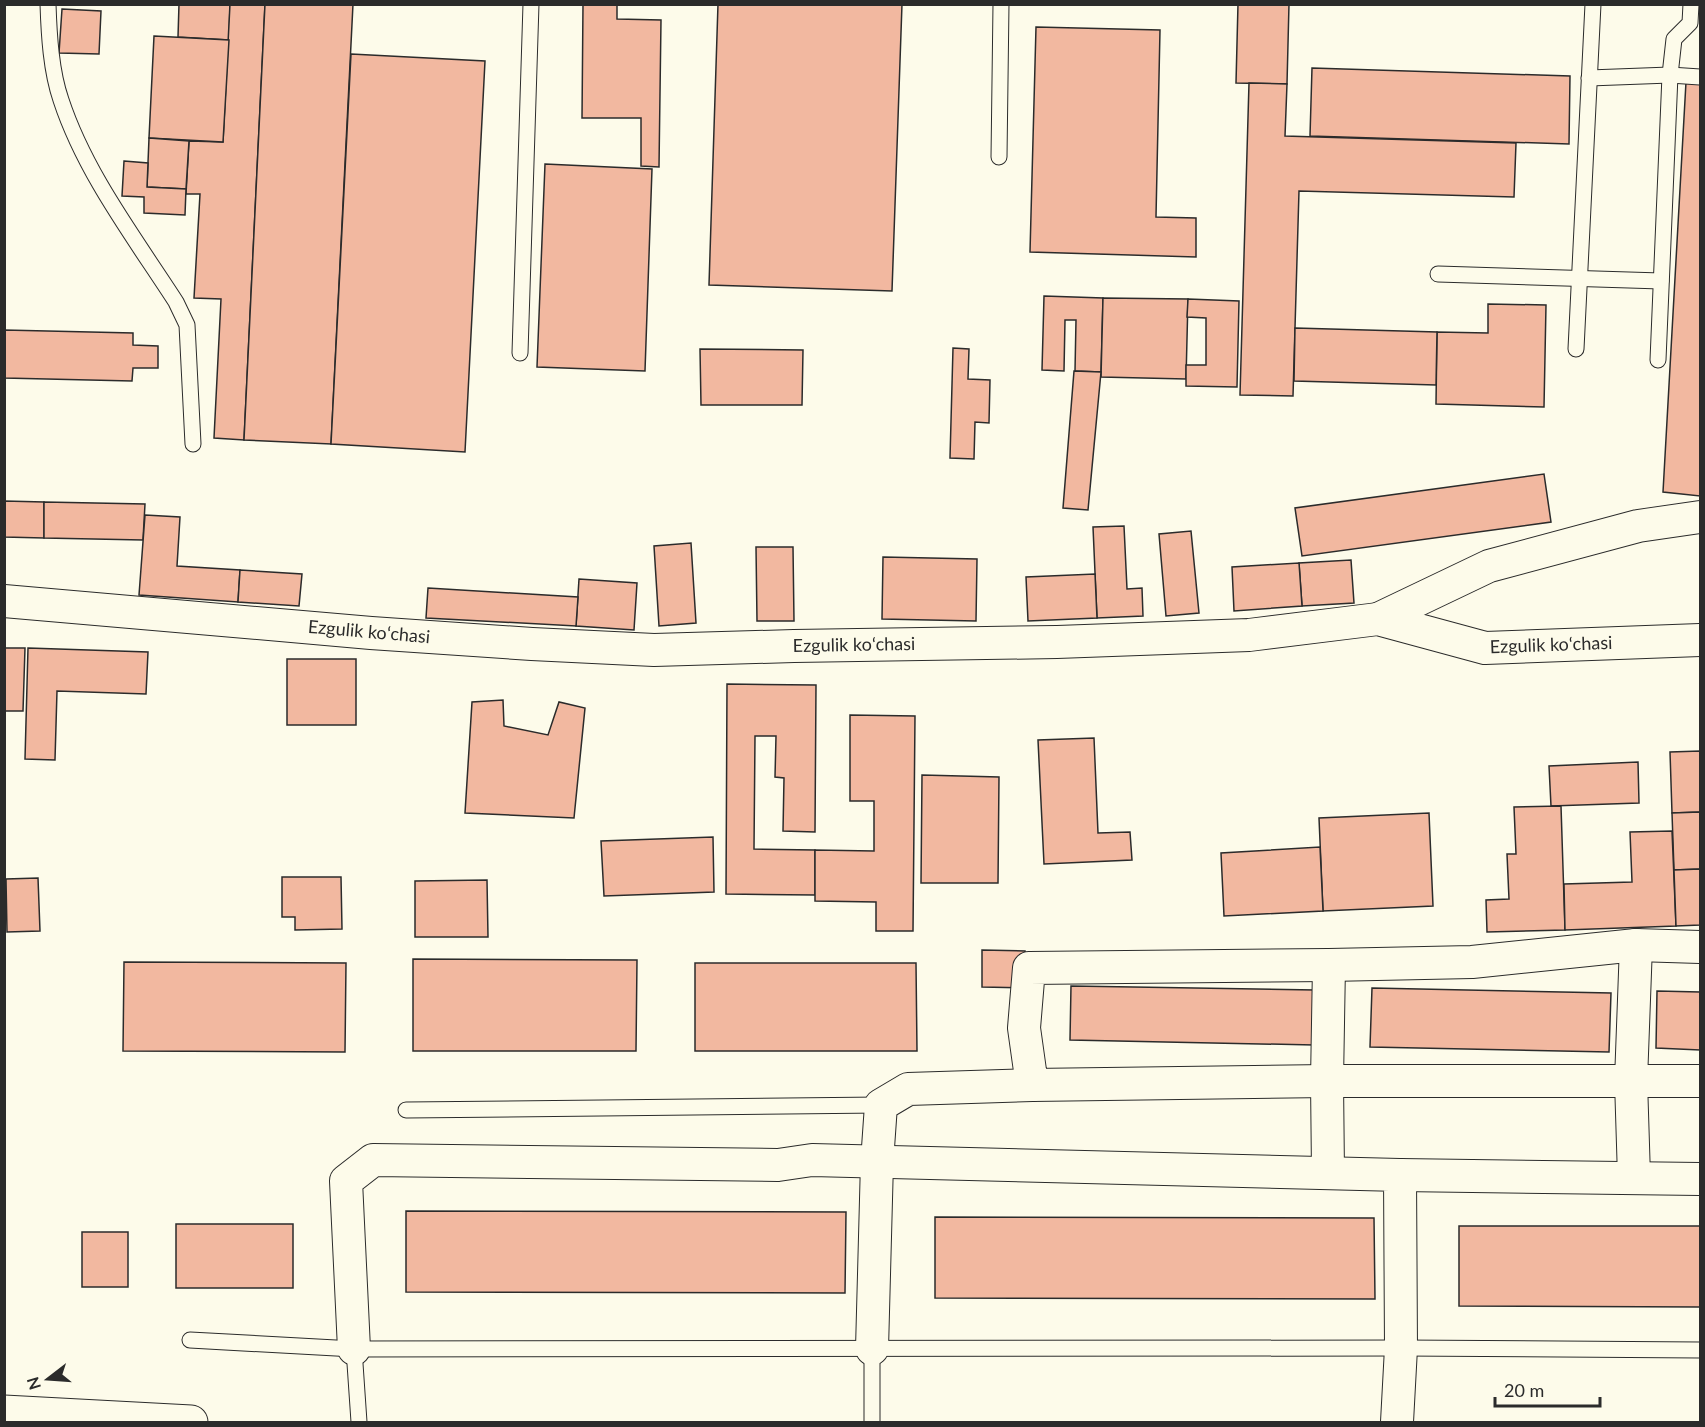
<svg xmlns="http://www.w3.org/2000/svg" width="1705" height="1427" font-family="Lato,sans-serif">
<rect width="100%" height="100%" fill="#fdfbea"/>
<g fill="#f2b8a0" stroke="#2b2b2b" stroke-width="1.5">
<path d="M179,4H230L229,40L178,37Z"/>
<path d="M230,4H265L244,440L214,438L221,299L194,298L200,194H186L189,141L223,142Z"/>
<path d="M265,4H353L331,444L244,440Z"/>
<path d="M583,4H617V19L661,20L659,167L641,166V118H582Z"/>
<path d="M718,4H902L892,291L709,285Z"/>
<path d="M1238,4H1289L1287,84L1236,83Z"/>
<path d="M62,9L101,11L99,54L59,53Z"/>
<path d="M1036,27L1160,30L1156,217L1196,218V257L1030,252Z"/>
<path d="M154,36L229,40L223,142L149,138Z"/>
<path d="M351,54L485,61L465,452L331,444Z"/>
<path d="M1312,68L1570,76L1569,144L1310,136Z"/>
<path d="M1686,82L1700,83V496L1663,492Z"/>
<path d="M1249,83L1287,84L1285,136L1516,143L1514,197L1299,191L1293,396L1240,395Z"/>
<path d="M149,138L189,141L186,189L147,187Z"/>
<path d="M124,161L148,163L147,187L186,189L185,215L144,213V197L122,196Z"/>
<path d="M545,164L652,169L645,371L537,367Z"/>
<path d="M1044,296L1103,298L1101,372L1075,371L1076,320H1065L1064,371L1042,370Z"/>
<path d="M1103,298L1188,299L1186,379L1101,377Z"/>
<path d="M1188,299L1239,301L1237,387L1186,386V365H1206V318L1187,317Z"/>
<path d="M1488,304L1546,305L1544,407L1436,404L1437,332L1488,333Z"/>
<path d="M1295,328L1437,332L1436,385L1294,381Z"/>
<path d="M4,330L133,333V345L158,346V368H133L132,381L4,378Z"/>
<path d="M953,348L969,349L968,379L990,380L989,423L975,422L974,459L950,458Z"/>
<path d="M700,349L803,350L802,405H701Z"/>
<path d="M1074,371L1101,372L1088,510L1063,508Z"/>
<path d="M1544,474L1551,522L1302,556L1295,508Z"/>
<path d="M4,501L44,502V538L4,537Z"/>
<path d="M44,502L145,504L143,540L44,538Z"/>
<path d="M145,515L180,517L177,566L240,570L238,602L139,595Z"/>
<path d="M1124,526L1127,589L1142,588L1143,616L1097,618L1093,527Z"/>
<path d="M1191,531L1199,613L1166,616L1159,534Z"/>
<path d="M691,543L696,623L659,626L654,546Z"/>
<path d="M756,547H793L794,621H757Z"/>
<path d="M883,557L977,559L976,621L882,619Z"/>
<path d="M1351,560L1354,603L1302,606L1299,563Z"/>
<path d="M1299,563L1302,606L1234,611L1232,567Z"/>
<path d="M240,570L302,574L299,606L238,602Z"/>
<path d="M1095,574L1097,618L1028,621L1026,577Z"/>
<path d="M579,579L637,583L634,630L576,626Z"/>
<path d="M428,588L578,597L576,626L426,618Z"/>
<path d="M4,648H25L23,711H4Z"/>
<path d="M28,648L148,652L146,694L57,691L55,760L25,759Z"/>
<rect x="287" y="659" width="69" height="66"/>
<path d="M727,684L816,685L815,832L783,831L784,778L775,777L776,736H755L754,849L815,850V895L726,894Z"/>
<path d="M503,700L504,726L548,735L559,702L585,708L574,818L465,813L472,702Z"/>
<path d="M850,715L915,716L913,931H876V902L815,901V850L874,851V801H850Z"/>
<path d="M1094,738L1098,833L1130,832L1132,860L1044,864L1038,740Z"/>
<path d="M1700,751V812L1672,813L1670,752Z"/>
<path d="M1638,762L1639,803L1551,806L1549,766Z"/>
<path d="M922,775L999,777L998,883H921Z"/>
<path d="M1561,806L1565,930L1487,932L1486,900L1509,899L1507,854H1516L1514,807Z"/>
<path d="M1700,812V869L1674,870L1672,813Z"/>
<path d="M1429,813L1433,906L1323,911L1319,818Z"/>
<path d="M1672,831L1676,926L1565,930L1564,884L1632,882L1630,832Z"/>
<path d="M713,837L714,892L604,896L601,841Z"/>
<path d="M1320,847L1323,911L1224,916L1221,853Z"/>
<path d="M1700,869V925L1676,926L1674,870Z"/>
<path d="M282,877H341L342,929L295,930V917H282Z"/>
<path d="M38,878L40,931L7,932L6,879Z"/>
<path d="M487,880L488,937H415V881Z"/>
<path d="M982,950L1025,951V988L982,987Z"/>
<path d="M413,959L637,960L636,1051H413Z"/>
<path d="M124,962L346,963L345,1052L123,1051Z"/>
<path d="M695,963H916L917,1051H695Z"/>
<path d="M1071,986L1315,990L1314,1045L1070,1040Z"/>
<path d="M1372,988L1611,993L1609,1052L1370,1047Z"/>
<path d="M1657,991L1700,992V1050L1656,1048Z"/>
<path d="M406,1211L846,1212L845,1293L406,1292Z"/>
<path d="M935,1217L1374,1218L1375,1299L935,1298Z"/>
<rect x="176" y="1224" width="117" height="64"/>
<path d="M1459,1226H1700V1307L1459,1306Z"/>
<rect x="82" y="1232" width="46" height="55"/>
</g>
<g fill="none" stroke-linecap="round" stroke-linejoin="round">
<g stroke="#2b2b2b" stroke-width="17">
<g id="lane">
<path d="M48,4C49,35 51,71 61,100C85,173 134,237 176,302L187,325L193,444"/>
<path d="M1589,78L1670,75L1700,77"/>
<path d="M999,157L1001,4"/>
<path d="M1438,274L1661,281"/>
<path d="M1576,349L1593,4"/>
<path d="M520,353L531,4"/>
<path d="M1658,360L1670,75L1674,39L1690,23L1691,4"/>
<path d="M406,1110L881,1105"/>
<path d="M190,1340L354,1349L1401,1348L1700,1350"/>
<path d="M354,1349L359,1422"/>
<path d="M872,1422V1349"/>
</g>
</g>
<g stroke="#2b2b2b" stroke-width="34">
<g id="street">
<path d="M4,601L371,633L532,644L654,650L794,646L1057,642L1249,635L1378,619L1485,648L1700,640"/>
<path d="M1378,619L1489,566L1638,526L1700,517"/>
<path d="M1700,947L1636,945L1472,962L1329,965L1029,968L1024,1028L1032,1085L1327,1081H1700"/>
<path d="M1328,1173L1327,1081L1329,965"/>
<path d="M1400,1175L1700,1179"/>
<path d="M1634,1177L1631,1081L1636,945"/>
<path d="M354,1349L346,1181L373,1160L778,1165L812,1160L1400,1175L1401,1348L1397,1422"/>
<path d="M872,1349L877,1162L881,1105L908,1089L1032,1085"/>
</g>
</g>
<g stroke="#2b2b2b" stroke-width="35">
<path id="highway" d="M4,1412L191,1422"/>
</g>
<use href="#lane" stroke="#fdfbea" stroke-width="15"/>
<use href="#street" stroke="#fdfbea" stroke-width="32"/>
<use href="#highway" stroke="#fdfbea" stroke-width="33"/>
</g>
<g text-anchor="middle" stroke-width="4.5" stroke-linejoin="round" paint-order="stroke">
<g font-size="18" fill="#2b2b2b" stroke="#fdfbea">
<text transform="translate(369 632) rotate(5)" y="6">Ezgulik koʻchasi</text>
<text transform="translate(854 645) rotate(-1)" y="6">Ezgulik koʻchasi</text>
<text transform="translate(1551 645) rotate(-2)" y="6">Ezgulik koʻchasi</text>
</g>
</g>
<rect width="1705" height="1427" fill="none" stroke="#2b2b2b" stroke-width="12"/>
<g transform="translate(48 1379) rotate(253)" stroke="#fdfbea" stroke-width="4.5" paint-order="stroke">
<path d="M0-4.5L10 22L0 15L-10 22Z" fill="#2b2b2b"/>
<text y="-9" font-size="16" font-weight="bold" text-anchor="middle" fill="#2b2b2b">N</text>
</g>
<path d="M1495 1397v9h105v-9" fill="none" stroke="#2b2b2b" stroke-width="3"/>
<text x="1504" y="1397" font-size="18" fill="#2b2b2b" stroke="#fdfbea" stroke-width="4.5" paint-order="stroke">20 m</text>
</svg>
